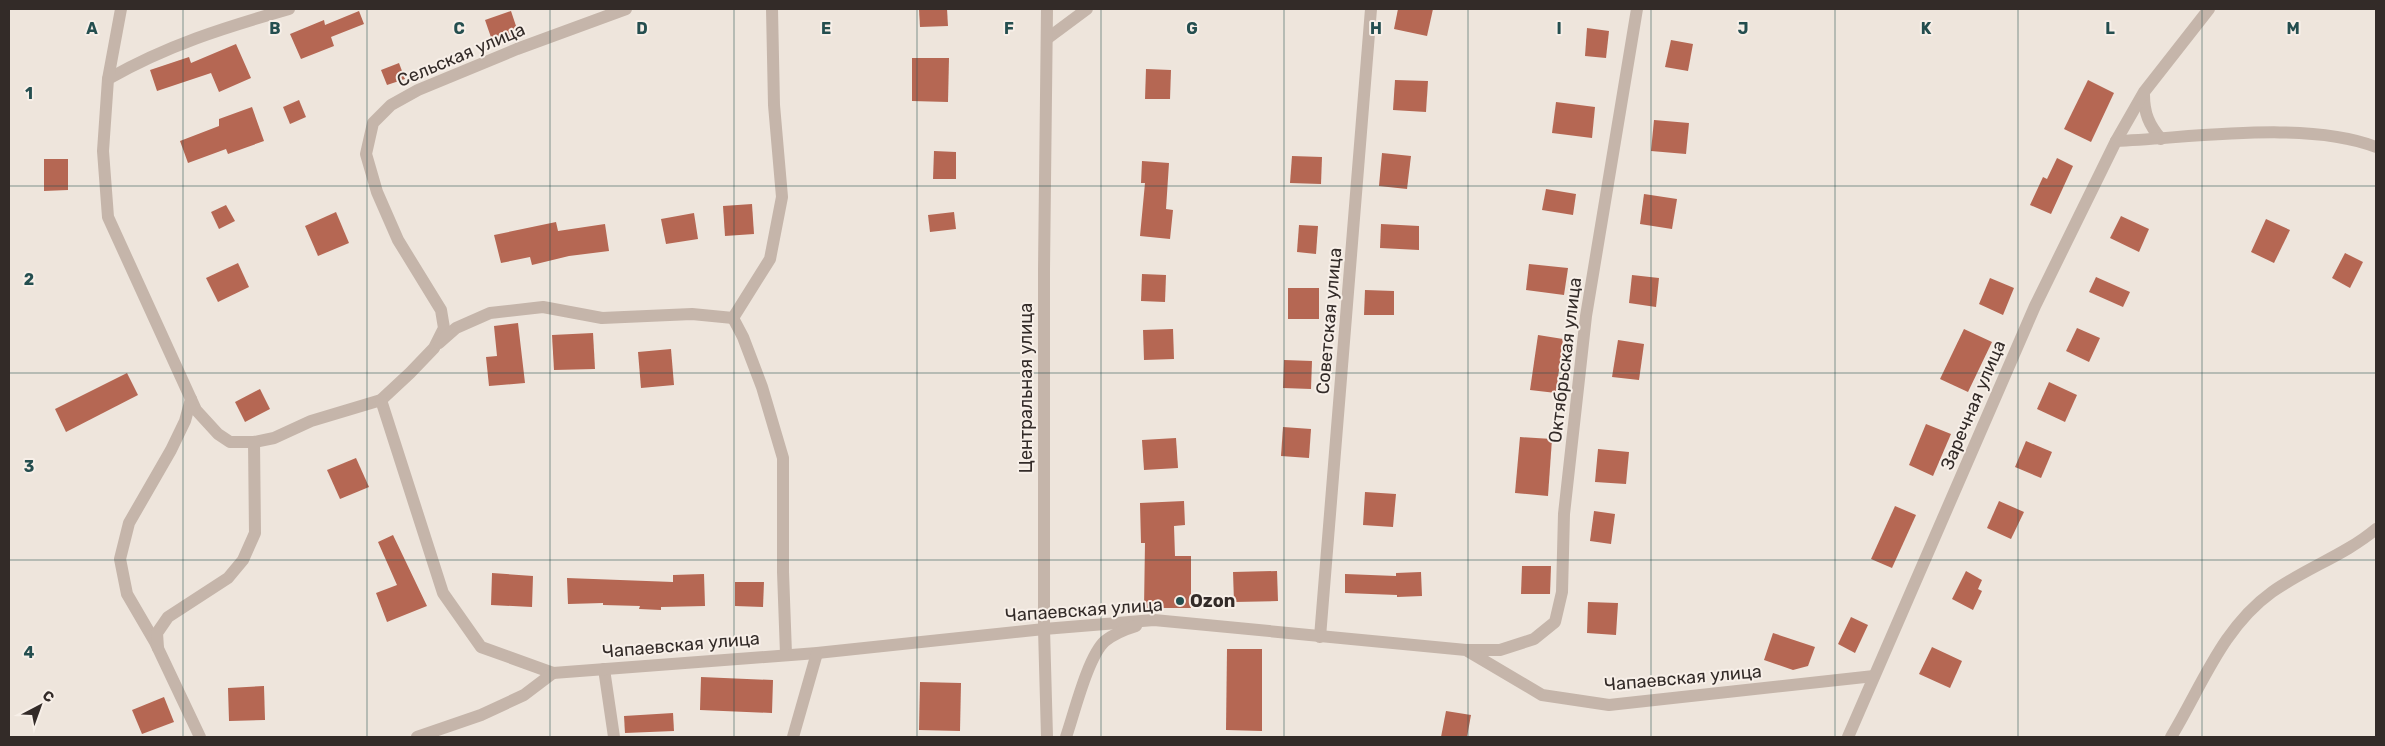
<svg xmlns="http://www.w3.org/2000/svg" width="2385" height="746" font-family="Rubik,sans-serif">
<rect width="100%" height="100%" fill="#eee5dc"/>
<g fill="#b56753">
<path d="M919,9H947L948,26L920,27Z"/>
<path d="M1398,9H1433L1427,36L1394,29Z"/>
<path d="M359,11L364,24L331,37L334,46L301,59L290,34L324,20L325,25Z"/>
<path d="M511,11L520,38L494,46L485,20Z"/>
<path d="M1587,28L1609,31L1606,58L1585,56Z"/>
<path d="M1671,40L1693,44L1688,71L1665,67Z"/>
<path d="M236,44L251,78L219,92L211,73L157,91L150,70L189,57L191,63Z"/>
<path d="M912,58H949L948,102L912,101Z"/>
<path d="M399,63L405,79L387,85L381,70Z"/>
<path d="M1146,69L1171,70L1170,99H1145Z"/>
<path d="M1395,80L1428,81L1426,112L1393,110Z"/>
<path d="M2088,80L2114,93L2091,142L2064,129Z"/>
<path d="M299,100L306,117L290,124L283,107Z"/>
<path d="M1556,102L1595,107L1592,138L1552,133Z"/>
<path d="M252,107L264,141L228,154L226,149L188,163L180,141L219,126V119Z"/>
<path d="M1654,120L1689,123L1686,154L1651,151Z"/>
<path d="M934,151L956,152V179H933Z"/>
<path d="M1382,153L1411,156L1407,189L1379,186Z"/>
<path d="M1292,156L1322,157L1321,184L1290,183Z"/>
<path d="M2057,158L2073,166L2051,214L2030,205L2043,177L2047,179Z"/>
<path d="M44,159H68V190L44,191Z"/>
<path d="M1142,161L1169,163L1166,209L1173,210L1170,239L1140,236L1145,183H1141Z"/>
<path d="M1546,189L1576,194L1573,215L1542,210Z"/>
<path d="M1644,194L1677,199L1672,229L1640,224Z"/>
<path d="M752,204L754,234L725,236L723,206Z"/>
<path d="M226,205L235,221L219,229L211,212Z"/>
<path d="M336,212L349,243L318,256L305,226Z"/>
<path d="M954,212L956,229L930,232L928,215Z"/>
<path d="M694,213L698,239L666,244L661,219Z"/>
<path d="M2121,216L2149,229L2139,252L2110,238Z"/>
<path d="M2266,219L2290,230L2274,263L2251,252Z"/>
<path d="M556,222L558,231L605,224L609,251L569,256L532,265L530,257L501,263L494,235Z"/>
<path d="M1381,224L1419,226V250L1380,248Z"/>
<path d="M1299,225L1318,226L1316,254L1297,252Z"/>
<path d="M2345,253L2363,262L2350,288L2332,278Z"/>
<path d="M238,263L249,287L218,302L206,278Z"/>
<path d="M1529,264L1568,268L1564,295L1526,290Z"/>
<path d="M1142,274L1166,275L1165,302L1141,301Z"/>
<path d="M1632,275L1659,278L1656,307L1629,303Z"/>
<path d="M2096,277L2130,292L2123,307L2089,292Z"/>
<path d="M1990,278L2014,288L2003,315L1979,304Z"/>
<rect x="1288" y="288" width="31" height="31"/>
<path d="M1365,290L1394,291V315H1364Z"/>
<path d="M518,323L525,383L489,386L486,357L497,356L494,326Z"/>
<path d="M2077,328L2100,338L2089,362L2066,351Z"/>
<path d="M1173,329L1174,359L1144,360L1143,330Z"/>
<path d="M1964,329L1992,342L1968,392L1940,379Z"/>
<path d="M593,333L595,369L554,370L552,335Z"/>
<path d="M1538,335L1563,339L1556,393L1530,390Z"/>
<path d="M1618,340L1644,344L1639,380L1612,377Z"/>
<path d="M671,349L674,385L641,388L638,352Z"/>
<path d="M1284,360L1312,361L1311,389L1283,388Z"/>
<path d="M127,373L138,395L66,432L55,409Z"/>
<path d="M2049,382L2077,395L2065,422L2037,409Z"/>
<path d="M260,389L270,409L245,422L235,402Z"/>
<path d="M1926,424L1951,434L1933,476L1909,465Z"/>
<path d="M1283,427L1311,429L1309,458L1281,456Z"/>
<path d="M1520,437L1552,439L1548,496L1515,493Z"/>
<path d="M1176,438L1178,468L1144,470L1142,440Z"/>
<path d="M2026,441L2052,452L2041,478L2015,467Z"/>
<path d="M1598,449L1629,452L1626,484L1595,482Z"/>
<path d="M356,458L369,487L340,499L327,470Z"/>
<path d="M1365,492L1396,494L1393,527L1363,525Z"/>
<path d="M1184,501L1185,525L1174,526L1175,556H1191V608H1144L1145,543H1141L1140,503Z"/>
<path d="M1999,501L2024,512L2011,539L1987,528Z"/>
<path d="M1895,506L1916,515L1892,568L1871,559Z"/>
<path d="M1594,511L1615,514L1611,544L1590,541Z"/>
<path d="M393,535L427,606L387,622L376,593L397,585L378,542Z"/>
<path d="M1522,566H1551L1550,594H1521Z"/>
<path d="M1277,571L1278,601L1234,602L1233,572Z"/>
<path d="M1966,571L1982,580L1978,589L1982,591L1973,610L1952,599Z"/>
<path d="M1421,572L1422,596L1397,597V595L1345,593V574L1396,576V573Z"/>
<path d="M492,573L533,576L532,607L491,605Z"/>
<path d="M704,574L705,606L661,607V610L639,609L640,606L603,605V603L568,604L567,578L673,582V575Z"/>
<path d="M735,582H764L763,607L735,606Z"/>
<path d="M1588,602L1618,603L1616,635L1587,633Z"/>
<path d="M1851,617L1868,625L1855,653L1838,644Z"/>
<path d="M1773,633L1815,647L1808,666L1793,670L1764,660Z"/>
<path d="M1932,647L1962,661L1950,688L1919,674Z"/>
<path d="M1227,649H1262V731L1226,730Z"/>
<path d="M701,677L773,680L772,713L700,710Z"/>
<path d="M920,682L961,683L960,731L919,730Z"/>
<path d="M264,686L265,720L229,721L228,688Z"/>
<path d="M164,697L174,722L142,734L132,710Z"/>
<path d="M1446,711L1471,715L1467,737H1441Z"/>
<path d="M673,713L674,731L625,733L624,716Z"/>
</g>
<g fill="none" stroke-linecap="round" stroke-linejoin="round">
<g stroke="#c5b5aa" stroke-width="12">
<path d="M289,9C223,28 168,45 108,79L103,151L108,217L196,410L218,434L230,442H254L274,438L311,421L381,400L410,373L434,348L444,328L441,310L398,240L377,192L366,154L373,123L391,105L418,90L517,49L626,9"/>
<path d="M1048,38L1087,9"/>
<path d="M108,79L121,9"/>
<path d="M2144,95C2144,113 2149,125 2161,139"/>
<path d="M2116,141C2192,138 2306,120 2376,147"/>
<path d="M733,318L743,337L762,387L783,458V572L786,654"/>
<path d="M733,318L770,259L782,197L774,105L772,9"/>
<path d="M439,343L456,328L490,313L543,307L602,318L692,314L733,318"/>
<path d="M191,399L185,421L171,450L129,523L120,559L127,594L155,642L200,737"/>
<path d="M381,400L443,593L481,647L553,673"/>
<path d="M1320,637L1371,9"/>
<path d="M158,648L157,633L168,617L228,578L243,560L255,533L254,442"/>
<path d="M1467,650H1500L1534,639L1555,622L1562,592L1564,514L1586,316L1637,9"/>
<path d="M604,669L614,737"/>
<path d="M417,737L481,715L524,695L553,673L817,653L1044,629L1154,620L1466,650L1542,695L1609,705L1874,676"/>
<path d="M793,737L817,653"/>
<path d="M1047,737L1044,629V269L1047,9"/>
<path d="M1066,737C1074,714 1088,656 1105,641C1114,634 1126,629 1136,626"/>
<path d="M1848,737L2035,306L2116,141L2144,92L2209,9"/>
<path d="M2171,737C2202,686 2222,628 2272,592C2306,568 2345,555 2376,529"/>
</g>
</g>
<path fill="none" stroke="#244e4f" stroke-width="1" stroke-opacity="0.55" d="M183,9V737M367,9V737M550,9V737M734,9V737M917,9V737M1101,9V737M1284,9V737M1468,9V737M1651,9V737M1835,9V737M2018,9V737M2202,9V737M9,186H2376M9,373H2376M9,560H2376"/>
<circle fill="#244e4f" stroke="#f7efe8" stroke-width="2" cx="1180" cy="601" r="5"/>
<g text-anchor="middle" stroke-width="4" stroke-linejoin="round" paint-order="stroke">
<g font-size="18" fill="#332b28" stroke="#f7efe8">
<text transform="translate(461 55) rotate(-23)" y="6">Сельская улица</text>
<text transform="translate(1329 321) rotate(-85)" y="6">Советская улица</text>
<text transform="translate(1565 360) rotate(-83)" y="6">Октябрьская улица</text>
<text transform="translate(1026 388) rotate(-90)" y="6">Центральная улица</text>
<text transform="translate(1973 405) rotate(-67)" y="6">Заречная улица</text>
<text transform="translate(1084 610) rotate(-4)" y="6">Чапаевская улица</text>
<text transform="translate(681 645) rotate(-5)" y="6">Чапаевская улица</text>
<text transform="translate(1683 678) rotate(-5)" y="6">Чапаевская улица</text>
</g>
<g font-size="18" font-weight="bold" fill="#332b28" stroke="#f7efe8" text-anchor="start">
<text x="1190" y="607">Ozon</text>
</g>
</g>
<g font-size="16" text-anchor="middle" font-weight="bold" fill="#244e4f" stroke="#f7efe8" stroke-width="4" stroke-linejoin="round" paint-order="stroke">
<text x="92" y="34">A</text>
<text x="275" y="34">B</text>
<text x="459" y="34">C</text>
<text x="642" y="34">D</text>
<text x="826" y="34">E</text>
<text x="1009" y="34">F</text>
<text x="1192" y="34">G</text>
<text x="1376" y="34">H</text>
<text x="1559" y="34">I</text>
<text x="1743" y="34">J</text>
<text x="1926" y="34">K</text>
<text x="2110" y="34">L</text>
<text x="2293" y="34">M</text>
<text x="29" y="99">1</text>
<text x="29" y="285">2</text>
<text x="29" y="472">3</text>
<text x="29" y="658">4</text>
</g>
<rect width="2385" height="746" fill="none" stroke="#332b28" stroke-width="20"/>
<g transform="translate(40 706) rotate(41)" stroke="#f7efe8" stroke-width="4" paint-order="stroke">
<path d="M0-4L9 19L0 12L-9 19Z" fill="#332b28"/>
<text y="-8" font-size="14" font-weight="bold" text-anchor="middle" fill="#332b28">С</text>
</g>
</svg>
